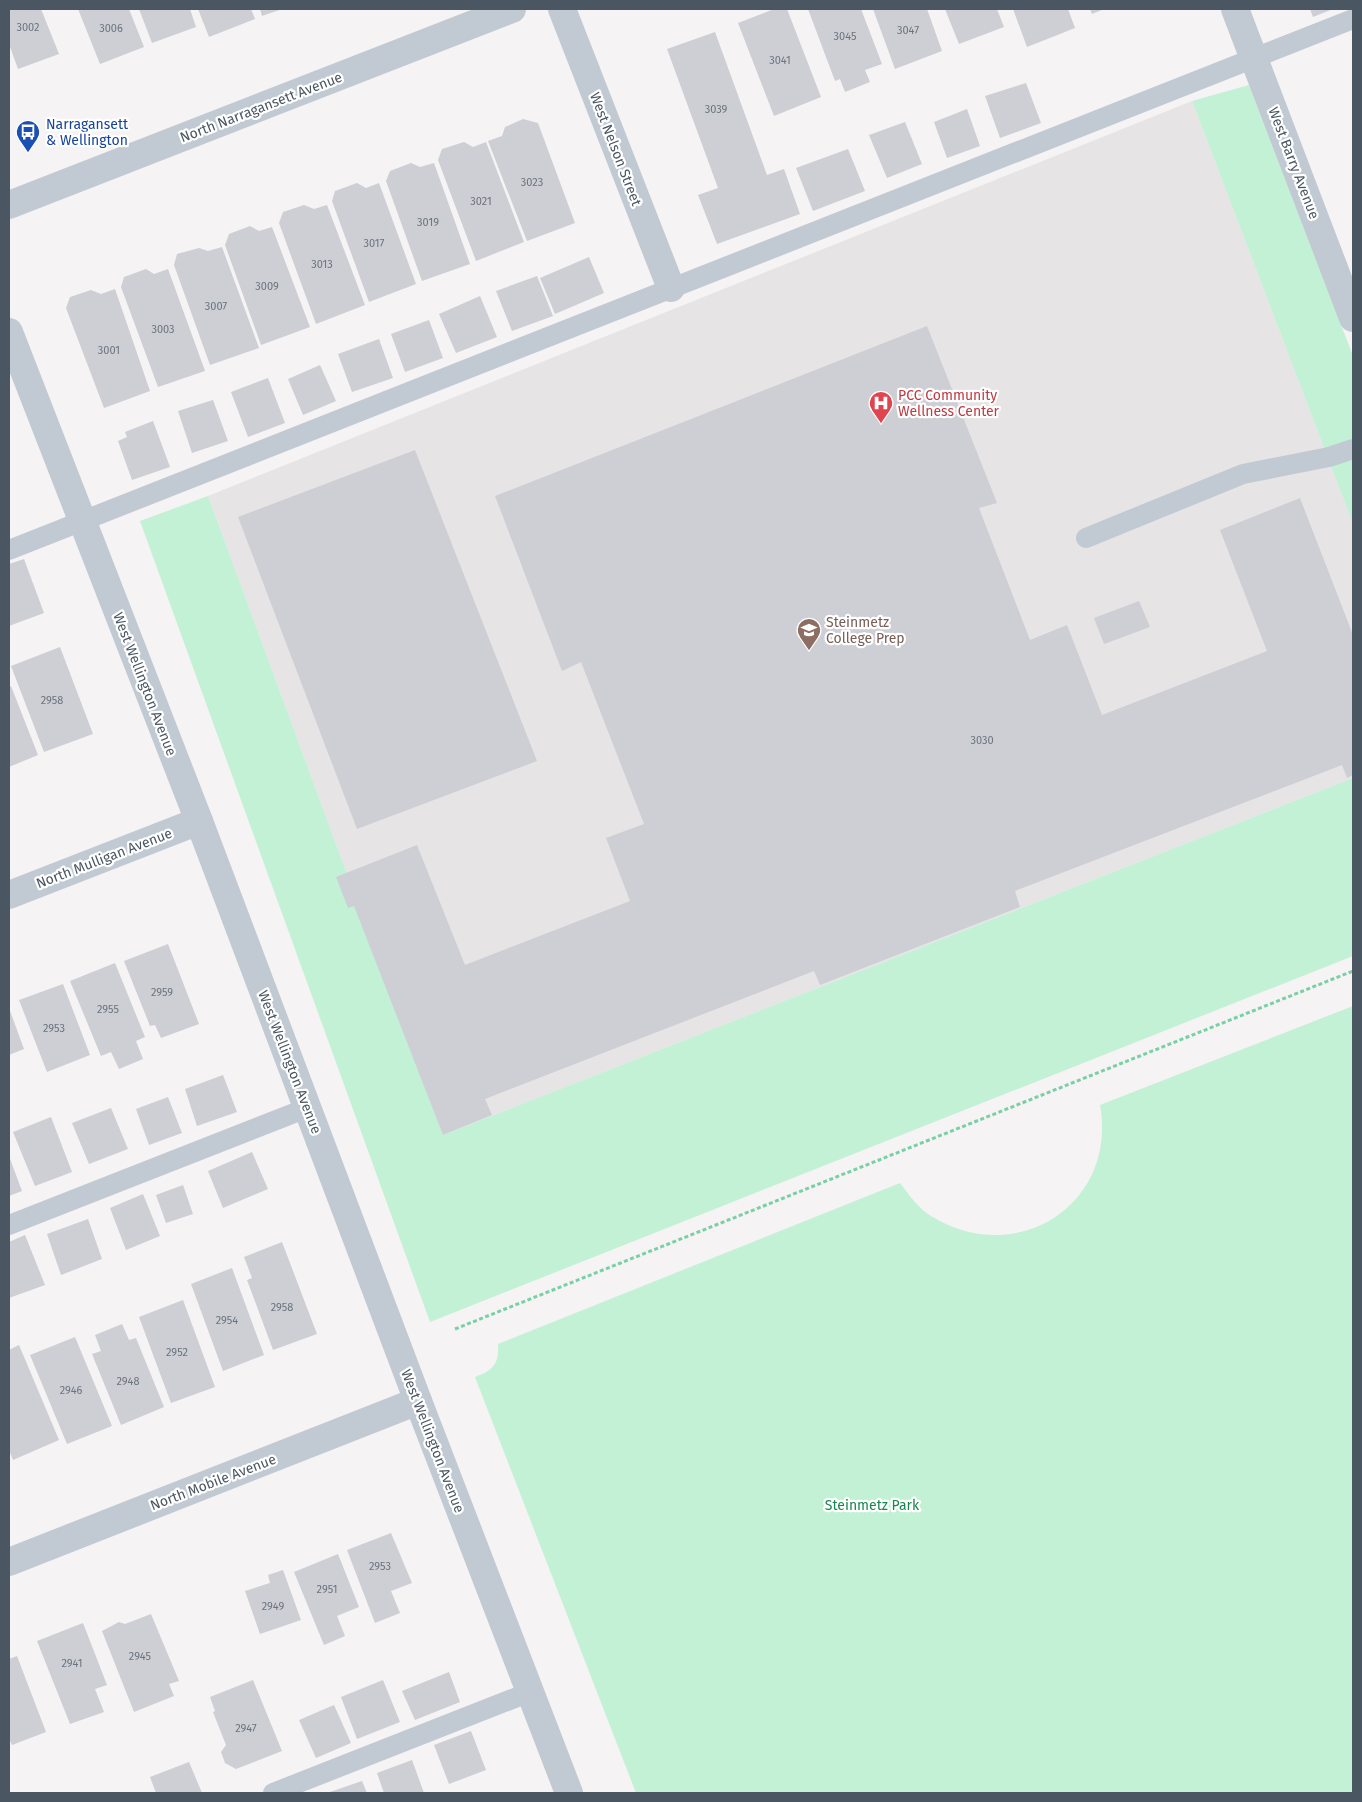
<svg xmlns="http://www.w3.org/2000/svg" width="1362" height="1802" font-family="'Fira Sans',sans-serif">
<rect width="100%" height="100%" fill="#f5f3f3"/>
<path fill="#e6e4e5" d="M1192,101L1353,524V778L443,1135L208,496Z"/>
<g fill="#c3f1d5">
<path d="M1249,85L1353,356V524L1192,101Z"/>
<path d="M208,496L443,1135L1353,778V956L430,1322L140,521Z"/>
<path d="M1353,1006V1793H636L475,1377C494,1370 499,1364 498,1344L900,1183C909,1195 918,1208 931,1216C1016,1269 1118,1205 1100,1105Z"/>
</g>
<g fill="#cdcfd5">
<path d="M9,9H41L59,54L18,69L9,44Z"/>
<path d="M78,9H129L144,47L100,64Z"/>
<path d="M139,9H190L196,27L152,43Z"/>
<path d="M198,9H251L255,19L209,37Z"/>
<path d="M260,9H282L262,16Z"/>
<path d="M774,9H787L821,97L774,116L738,23Z"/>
<path d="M808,9H861L882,64L865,70L870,82L845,92L840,79L835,81Z"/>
<path d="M873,9H927L942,51L895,69Z"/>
<path d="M945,9H997L1004,27L959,44Z"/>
<path d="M1013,9H1068L1075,28L1027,47Z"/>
<path d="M1090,9H1104L1092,14Z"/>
<path d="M1310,9H1333L1313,17Z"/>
<path d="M715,32L767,175L784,169L800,214L717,244L698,195L718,188L667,49Z"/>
<path d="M1026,83L1041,123L1000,138L985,96Z"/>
<path d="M967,109L980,146L947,158L934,122Z"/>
<path d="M523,119L538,123L575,223L527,241L488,141L502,136L505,127Z"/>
<path d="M905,122L922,164L887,178L869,135Z"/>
<path d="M464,142L473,147L486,142L524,242L476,261L438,160L442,149Z"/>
<path d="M848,149L865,191L813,211L796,168Z"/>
<path d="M411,163L420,167L434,163L470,264L422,281L386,181L390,171Z"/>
<path d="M357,183L366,188L379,183L416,284L369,302L332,201L335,191Z"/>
<path d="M304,205L314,209L327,205L365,305L316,324L279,223L283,212Z"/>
<path d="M250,226L259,231L272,227L310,327L261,345L225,245L229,234Z"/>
<path d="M222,247L259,348L210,365L174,265L177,254L199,248L208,251Z"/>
<path d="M589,257L604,293L555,314L540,278Z"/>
<path d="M146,269L154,274L168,269L205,371L158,387L121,287L124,277Z"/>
<path d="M537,276L553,316L512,331L496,291Z"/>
<path d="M115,289L150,391L104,408L66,308L70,297L91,290L101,294Z"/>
<path d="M480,296L497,337L456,353L439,314Z"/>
<path d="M429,320L443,358L405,372L391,334Z"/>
<path d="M927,326L997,503L979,508L1030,640L1067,625L1102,715L1267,651L1220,530L1300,498L1353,635V775L1347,778L1342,765L1015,891L1020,907L820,985L814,971L485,1099L492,1115L443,1135L354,906L348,908L336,877L417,845L465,965L630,901L606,838L644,824L581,662L562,671L495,496Z"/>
<path d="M379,339L393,378L352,392L338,354Z"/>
<path d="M320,365L336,401L303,415L288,379Z"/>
<path d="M268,378L285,423L248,437L231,392Z"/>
<path d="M213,400L228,441L192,453L178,411Z"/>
<path d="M153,421L170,467L132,480L118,441L127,437L125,432Z"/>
<path d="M415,450L537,761L357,829L238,517Z"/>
<path d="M24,559L44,613L9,626V564Z"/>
<path d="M1139,601L1150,627L1104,644L1094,618Z"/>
<path d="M60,647L93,734L44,752L11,666Z"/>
<path d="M11,686L38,755L9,767V687Z"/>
<path d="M168,944L199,1024L161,1038L155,1025L150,1026L124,961Z"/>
<path d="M115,963L145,1037L136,1041L143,1059L119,1069L111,1052L101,1056L70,981Z"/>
<path d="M63,984L90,1055L47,1072L19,1000Z"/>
<path d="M9,1008L24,1049L9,1055Z"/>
<path d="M223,1075L237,1112L197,1126L185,1089Z"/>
<path d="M168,1097L182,1133L149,1145L136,1109Z"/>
<path d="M111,1108L128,1149L89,1164L72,1123Z"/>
<path d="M51,1117L72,1172L35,1186L13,1132Z"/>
<path d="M252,1152L268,1189L223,1208L208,1171Z"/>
<path d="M9,1156L22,1191L9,1196Z"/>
<path d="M183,1185L193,1214L166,1223L156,1195Z"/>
<path d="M143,1194L160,1236L126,1250L110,1208Z"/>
<path d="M88,1219L102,1259L61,1275L47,1234Z"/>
<path d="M25,1235L45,1285L9,1298V1242Z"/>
<path d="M282,1242L317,1334L273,1350L247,1280L252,1278L244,1257Z"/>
<path d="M232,1268L264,1355L223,1371L191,1284Z"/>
<path d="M183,1300L215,1387L171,1403L139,1317Z"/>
<path d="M122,1324L129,1340L136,1338L164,1407L121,1425L92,1354L101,1351L95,1335Z"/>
<path d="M75,1337L112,1426L67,1444L30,1355Z"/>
<path d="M19,1345L59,1440L13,1460L9,1450V1350Z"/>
<path d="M391,1533L412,1583L391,1591L400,1613L375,1623L347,1550Z"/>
<path d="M338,1554L359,1607L337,1616L345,1636L324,1645L294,1572Z"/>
<path d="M283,1570L301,1620L260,1634L245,1591L270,1583L268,1575Z"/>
<path d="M151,1614L179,1681L169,1684L174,1696L134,1712L102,1631L119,1622L125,1624Z"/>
<path d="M83,1623L107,1685L95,1689L104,1712L70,1724L37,1641Z"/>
<path d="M17,1656L46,1732L12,1745L9,1739V1659Z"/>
<path d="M449,1672L460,1702L415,1720L402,1691Z"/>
<path d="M253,1680L282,1751L236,1769L225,1763L221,1752L226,1745L213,1712L215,1711L210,1697Z"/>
<path d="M383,1680L400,1722L357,1739L341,1697Z"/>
<path d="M334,1705L351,1743L316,1758L299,1720Z"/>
<path d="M471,1731L486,1770L449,1784L434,1745Z"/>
<path d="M412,1760L424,1793H384L377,1773Z"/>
<path d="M189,1762L202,1793H156L150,1777Z"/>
<path d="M362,1781L367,1793H327Z"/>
</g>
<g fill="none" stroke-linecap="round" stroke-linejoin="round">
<path stroke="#7ad0a6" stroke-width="3" stroke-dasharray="4 2.5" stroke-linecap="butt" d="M455,1329L1353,971"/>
<g stroke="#c1cad2" stroke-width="20">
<path d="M1086,538L1243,474L1329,457L1353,449"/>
<path d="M9,550L1353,19"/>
<path d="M9,1225L307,1108"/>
<path d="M273,1793L530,1692"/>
</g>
<g stroke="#c1cad2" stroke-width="28">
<path d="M562,9L671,288"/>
<path d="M1235,9L1353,318"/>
<path d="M9,332L199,821L418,1401L569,1793"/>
<path d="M9,895L199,821"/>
<path d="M9,1562L418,1401"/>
</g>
<path stroke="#c1cad2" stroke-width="28" d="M9,205L512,9"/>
</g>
<defs>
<g id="bus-pin" transform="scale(1.25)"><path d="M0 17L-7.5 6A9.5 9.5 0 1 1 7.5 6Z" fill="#1a4fb4" stroke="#fff"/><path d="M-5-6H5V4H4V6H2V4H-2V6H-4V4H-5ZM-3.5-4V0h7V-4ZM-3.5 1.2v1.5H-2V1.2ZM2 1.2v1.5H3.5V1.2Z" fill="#fff"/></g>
<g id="hospital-pin" transform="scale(1.25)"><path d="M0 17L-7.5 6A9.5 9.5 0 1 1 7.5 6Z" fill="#e0444e" stroke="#fff"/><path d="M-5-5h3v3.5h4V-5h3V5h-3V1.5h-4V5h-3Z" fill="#fff"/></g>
<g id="school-pin" transform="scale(1.25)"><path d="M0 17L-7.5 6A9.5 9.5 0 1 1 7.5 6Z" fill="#8d6e63" stroke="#fff"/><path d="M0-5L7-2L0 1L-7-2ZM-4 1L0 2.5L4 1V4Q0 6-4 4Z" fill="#fff"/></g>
</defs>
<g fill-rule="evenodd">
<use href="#bus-pin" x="28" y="132"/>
<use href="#hospital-pin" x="881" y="403"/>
<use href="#school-pin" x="809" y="630"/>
</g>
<g text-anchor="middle" stroke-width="4.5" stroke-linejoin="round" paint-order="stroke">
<g font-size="11" fill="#6b747e">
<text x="28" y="31">3002</text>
<text x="111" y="32">3006</text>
<text x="908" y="34">3047</text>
<text x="845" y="40">3045</text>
<text x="780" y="64">3041</text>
<text x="716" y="113">3039</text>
<text x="532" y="186">3023</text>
<text x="481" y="205">3021</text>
<text x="428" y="226">3019</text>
<text x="374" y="247">3017</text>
<text x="322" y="268">3013</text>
<text x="267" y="290">3009</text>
<text x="216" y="310">3007</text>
<text x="163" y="333">3003</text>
<text x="109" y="354">3001</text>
<text x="52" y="704">2958</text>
<text x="982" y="744">3030</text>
<text x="162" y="996">2959</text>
<text x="108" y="1013">2955</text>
<text x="54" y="1032">2953</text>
<text x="282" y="1311">2958</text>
<text x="227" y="1324">2954</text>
<text x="177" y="1356">2952</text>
<text x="128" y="1385">2948</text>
<text x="71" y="1394">2946</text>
<text x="380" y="1570">2953</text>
<text x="327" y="1593">2951</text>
<text x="273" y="1610">2949</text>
<text x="140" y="1660">2945</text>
<text x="72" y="1667">2941</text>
<text x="246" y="1732">2947</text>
</g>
<g font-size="14" fill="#4a5661" stroke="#fff">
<text transform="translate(261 107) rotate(-21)" y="5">North Narragansett Avenue</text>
<text transform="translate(616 149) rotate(69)" y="5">West Nelson Street</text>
<text transform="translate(1294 163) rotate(69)" y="5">West Barry Avenue</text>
<text transform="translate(145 684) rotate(69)" y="5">West Wellington Avenue</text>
<text transform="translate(104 858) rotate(-21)" y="5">North Mulligan Avenue</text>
<text transform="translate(290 1062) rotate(69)" y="5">West Wellington Avenue</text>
<text transform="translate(433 1441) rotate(69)" y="5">West Wellington Avenue</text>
<text transform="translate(213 1482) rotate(-21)" y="5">North Mobile Avenue</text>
</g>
<g font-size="14" fill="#164399" stroke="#fff" text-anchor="start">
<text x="46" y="129">Narragansett<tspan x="46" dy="16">&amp; Wellington</tspan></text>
</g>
<g font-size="14" fill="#be3a42" stroke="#fff" text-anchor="start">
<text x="898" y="400">PCC Community<tspan x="898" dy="16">Wellness Center</tspan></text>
</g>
<g font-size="14" fill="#785e54" stroke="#fff" text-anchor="start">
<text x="826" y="627">Steinmetz<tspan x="826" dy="16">College Prep</tspan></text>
</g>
<g font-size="14" fill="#17864f" stroke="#fff">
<text x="872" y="1510">Steinmetz Park</text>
</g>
</g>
<rect width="1362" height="1802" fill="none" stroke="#4a5661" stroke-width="20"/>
</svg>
